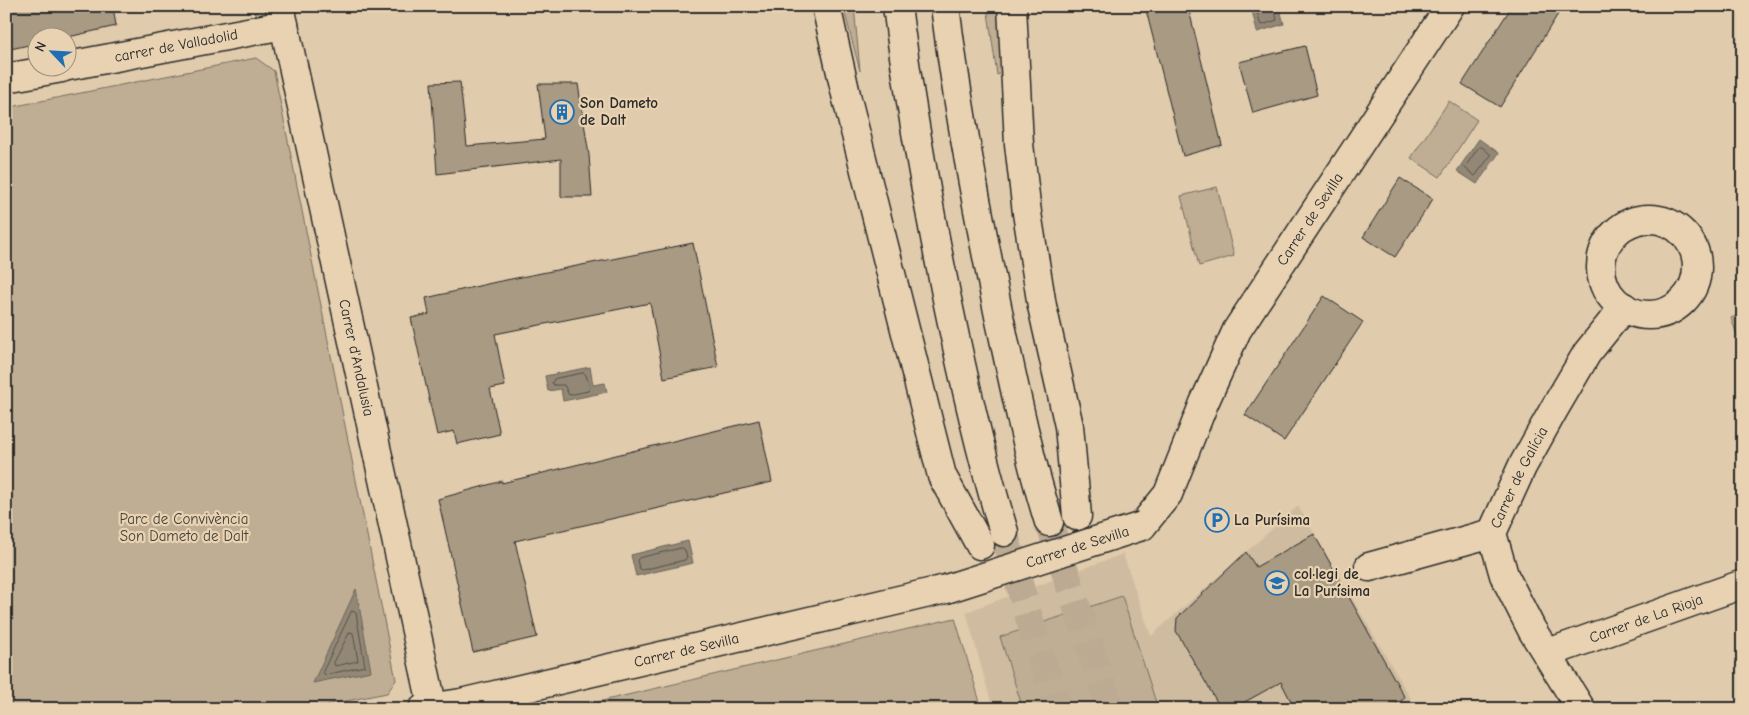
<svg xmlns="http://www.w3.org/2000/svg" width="1749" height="715" font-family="'Comic Neue',sans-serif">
<rect width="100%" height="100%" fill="#e0cbac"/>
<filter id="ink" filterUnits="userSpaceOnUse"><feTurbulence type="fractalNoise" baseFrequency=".02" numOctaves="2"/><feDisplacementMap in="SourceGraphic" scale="10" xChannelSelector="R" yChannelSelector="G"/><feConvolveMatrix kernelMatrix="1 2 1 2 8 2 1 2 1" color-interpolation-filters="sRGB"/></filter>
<g filter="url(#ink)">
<path fill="#cfbca0" d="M1298,506L1417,709H993L966,612L1123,554L1151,636Z"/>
<g fill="#bfae94" stroke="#756c60">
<path d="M843,6H854L860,71Z"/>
<path d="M987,6H1000L1002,73L997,75Z"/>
<path d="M256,58L274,71L396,680L387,693L305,709H6V108Z"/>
<path d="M1449,101L1477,120L1440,177L1411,158Z"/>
<path d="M1217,187L1234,256L1199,266L1181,196Z"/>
<path d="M1743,313V352L1731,318Z"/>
<path d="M1122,596L1158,709H1023L1000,637Z"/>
<path d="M955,618L982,709H568Z"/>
</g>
<g fill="#938876" stroke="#696358">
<path d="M1251,6H1279L1284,24L1257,32Z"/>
<path d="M1479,139L1499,153L1477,184L1457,171Z"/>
<path d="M590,367L593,385L605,383L607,392L563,401L561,389L548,391L545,376Z"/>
<path d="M688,541L693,563L636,576L631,555Z"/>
<path d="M356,589L371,671L313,683Z"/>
</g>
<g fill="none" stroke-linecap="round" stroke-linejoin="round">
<g stroke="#555049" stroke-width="1">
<path d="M1256,6L1260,23L1262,25L1277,20L1274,6"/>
<path d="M1479,147H1482L1491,155L1475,176L1465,168Z"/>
<path d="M584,373L586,375L590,388L588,391L569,395L564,385H554L552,383L554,379Z"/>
<path d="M682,548L685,550L687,557L685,560L642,570L639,568L637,560L639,558Z"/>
<path d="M352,611L356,613L365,666L325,675L323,672Z"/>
<path d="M350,632L353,633L358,661L335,666L334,663Z"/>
</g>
</g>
<g fill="#a89a83" stroke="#2b2b2b">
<path d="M6,6H113L116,26L64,38H38V43L6,50Z"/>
<path d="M1145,6H1188L1222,145L1183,156Z"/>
<path d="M1512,6H1563L1500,107L1462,84Z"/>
<path d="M1305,46L1317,95L1253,113L1239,62Z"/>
<path d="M460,82L467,146L545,139L538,84H578L589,155L592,197H561V159L437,174L431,83Z"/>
<path d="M1400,178L1433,199L1395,257L1363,237Z"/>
<path d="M693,243L718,367L664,378L650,303L495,334L505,386L490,389L500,434L457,444L454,431L437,435L411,318L429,314L426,298L496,282Z"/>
<path d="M1324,296L1363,322L1284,441L1245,415Z"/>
<path d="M759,420L772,482L515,541L537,637L473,652L438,499L502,481V483Z"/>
<path d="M1314,534L1405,698L1389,709H1295L1281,682L1232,709H1221L1176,631L1177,618L1246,552L1256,567Z"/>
</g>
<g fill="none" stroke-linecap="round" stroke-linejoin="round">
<g stroke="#bcab92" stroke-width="28" stroke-dasharray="28 14" stroke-linecap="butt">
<path d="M1049,522L1110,709"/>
<path d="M1004,532L1041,658L1059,709"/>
</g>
<g stroke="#2b2b2b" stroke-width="31">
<g id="minor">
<path id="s1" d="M280,6L433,709"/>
<path id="s2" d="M68,66L284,25"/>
<path d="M6,78L62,68"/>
<circle cx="1649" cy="267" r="48"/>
<path id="s3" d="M1142,526L1168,494L1204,403L1237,330L1450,6"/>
<path d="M1369,567L1492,533"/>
<path id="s4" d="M1548,653L1743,584"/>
<path id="s5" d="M423,709L461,703L946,589"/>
<path id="s6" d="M1581,709L1532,630L1504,575L1492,533L1522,467L1553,411L1587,353L1624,307"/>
</g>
</g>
<g stroke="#2b2b2b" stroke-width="31">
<g id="highway">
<path d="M826,6L847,99L942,476L980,545"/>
<path d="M897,6C910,106 928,205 948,304C964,381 981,457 1004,532"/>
<path d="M945,6C958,110 978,213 999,316C1014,385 1028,455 1049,522"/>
<path d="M1012,6L1019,144L1027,213L1042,306L1069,426L1077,516"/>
</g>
</g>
<use href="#minor" stroke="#e8d2b1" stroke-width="28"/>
<use href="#highway" stroke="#e8d2b1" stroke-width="28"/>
<g stroke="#2b2b2b" stroke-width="31" stroke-linecap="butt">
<g id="minor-bridge">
<path id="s7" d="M946,589L1142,526"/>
</g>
</g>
<use href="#minor-bridge" stroke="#e8d2b1" stroke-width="28"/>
</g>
</g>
<defs>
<g id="building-ring" transform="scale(1.25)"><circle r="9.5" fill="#e8d2b1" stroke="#1f6fb2" stroke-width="1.5"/><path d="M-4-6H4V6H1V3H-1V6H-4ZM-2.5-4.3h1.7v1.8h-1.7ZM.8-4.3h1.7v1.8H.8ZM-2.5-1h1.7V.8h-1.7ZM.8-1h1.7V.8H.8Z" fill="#1f6fb2"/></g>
<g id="parking-ring" transform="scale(1.25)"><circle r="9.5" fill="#e8d2b1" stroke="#1f6fb2" stroke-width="1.5"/><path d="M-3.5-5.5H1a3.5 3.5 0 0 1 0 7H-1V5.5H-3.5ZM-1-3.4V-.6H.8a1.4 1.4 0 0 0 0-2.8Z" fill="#1f6fb2"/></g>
<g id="school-ring" transform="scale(1.25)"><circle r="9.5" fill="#e8d2b1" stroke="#1f6fb2" stroke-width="1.5"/><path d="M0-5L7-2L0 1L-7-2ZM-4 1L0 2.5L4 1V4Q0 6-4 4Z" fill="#1f6fb2"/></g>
</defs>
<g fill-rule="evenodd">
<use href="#building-ring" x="562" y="112"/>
<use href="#parking-ring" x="1217" y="520"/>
<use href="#school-ring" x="1277" y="583"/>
</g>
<g text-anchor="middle" stroke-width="4.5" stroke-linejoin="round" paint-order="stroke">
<g font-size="15" fill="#2b2b2b" stroke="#e8d2b1">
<text dy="5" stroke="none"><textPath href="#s2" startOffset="110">carrer de Valladolid</textPath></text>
<text dy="5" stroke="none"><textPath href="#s3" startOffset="352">Carrer de Sevilla</textPath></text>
<text dy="5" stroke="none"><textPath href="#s1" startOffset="360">Carrer d'Andalusia</textPath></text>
<text dy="5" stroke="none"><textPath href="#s6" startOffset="260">Carrer de Galícia</textPath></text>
<text dy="5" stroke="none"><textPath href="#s7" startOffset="138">Carrer de Sevilla</textPath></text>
<text dy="5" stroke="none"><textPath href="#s4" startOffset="104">Carrer de La Rioja</textPath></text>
<text dy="5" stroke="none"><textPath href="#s5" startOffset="270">Carrer de Sevilla</textPath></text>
</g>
<g font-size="15" font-weight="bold" fill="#2b2b2b" stroke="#e8d2b1" text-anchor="start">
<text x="580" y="108">Son Dameto<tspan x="580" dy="17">de Dalt</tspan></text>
<text x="1234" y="525">La Purísima</text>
<text x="1294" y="579">col·legi de<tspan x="1294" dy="17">La Purísima</tspan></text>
</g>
<g font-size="15" fill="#413f3b" stroke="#e8d2b1">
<text x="184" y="524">Parc de Convivència<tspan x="184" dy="17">Son Dameto de Dalt</tspan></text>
</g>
</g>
<rect width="1749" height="715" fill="none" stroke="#e8d2b1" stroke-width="25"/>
<rect x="12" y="12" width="1724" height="690" fill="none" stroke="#2b2b2b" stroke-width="2" filter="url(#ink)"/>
<g transform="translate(52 52) rotate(295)"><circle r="24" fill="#e8d2b1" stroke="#9c8f7b"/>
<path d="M0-4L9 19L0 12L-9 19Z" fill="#1f6fb2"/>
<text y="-8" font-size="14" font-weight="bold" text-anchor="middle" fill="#2b2b2b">N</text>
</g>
</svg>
